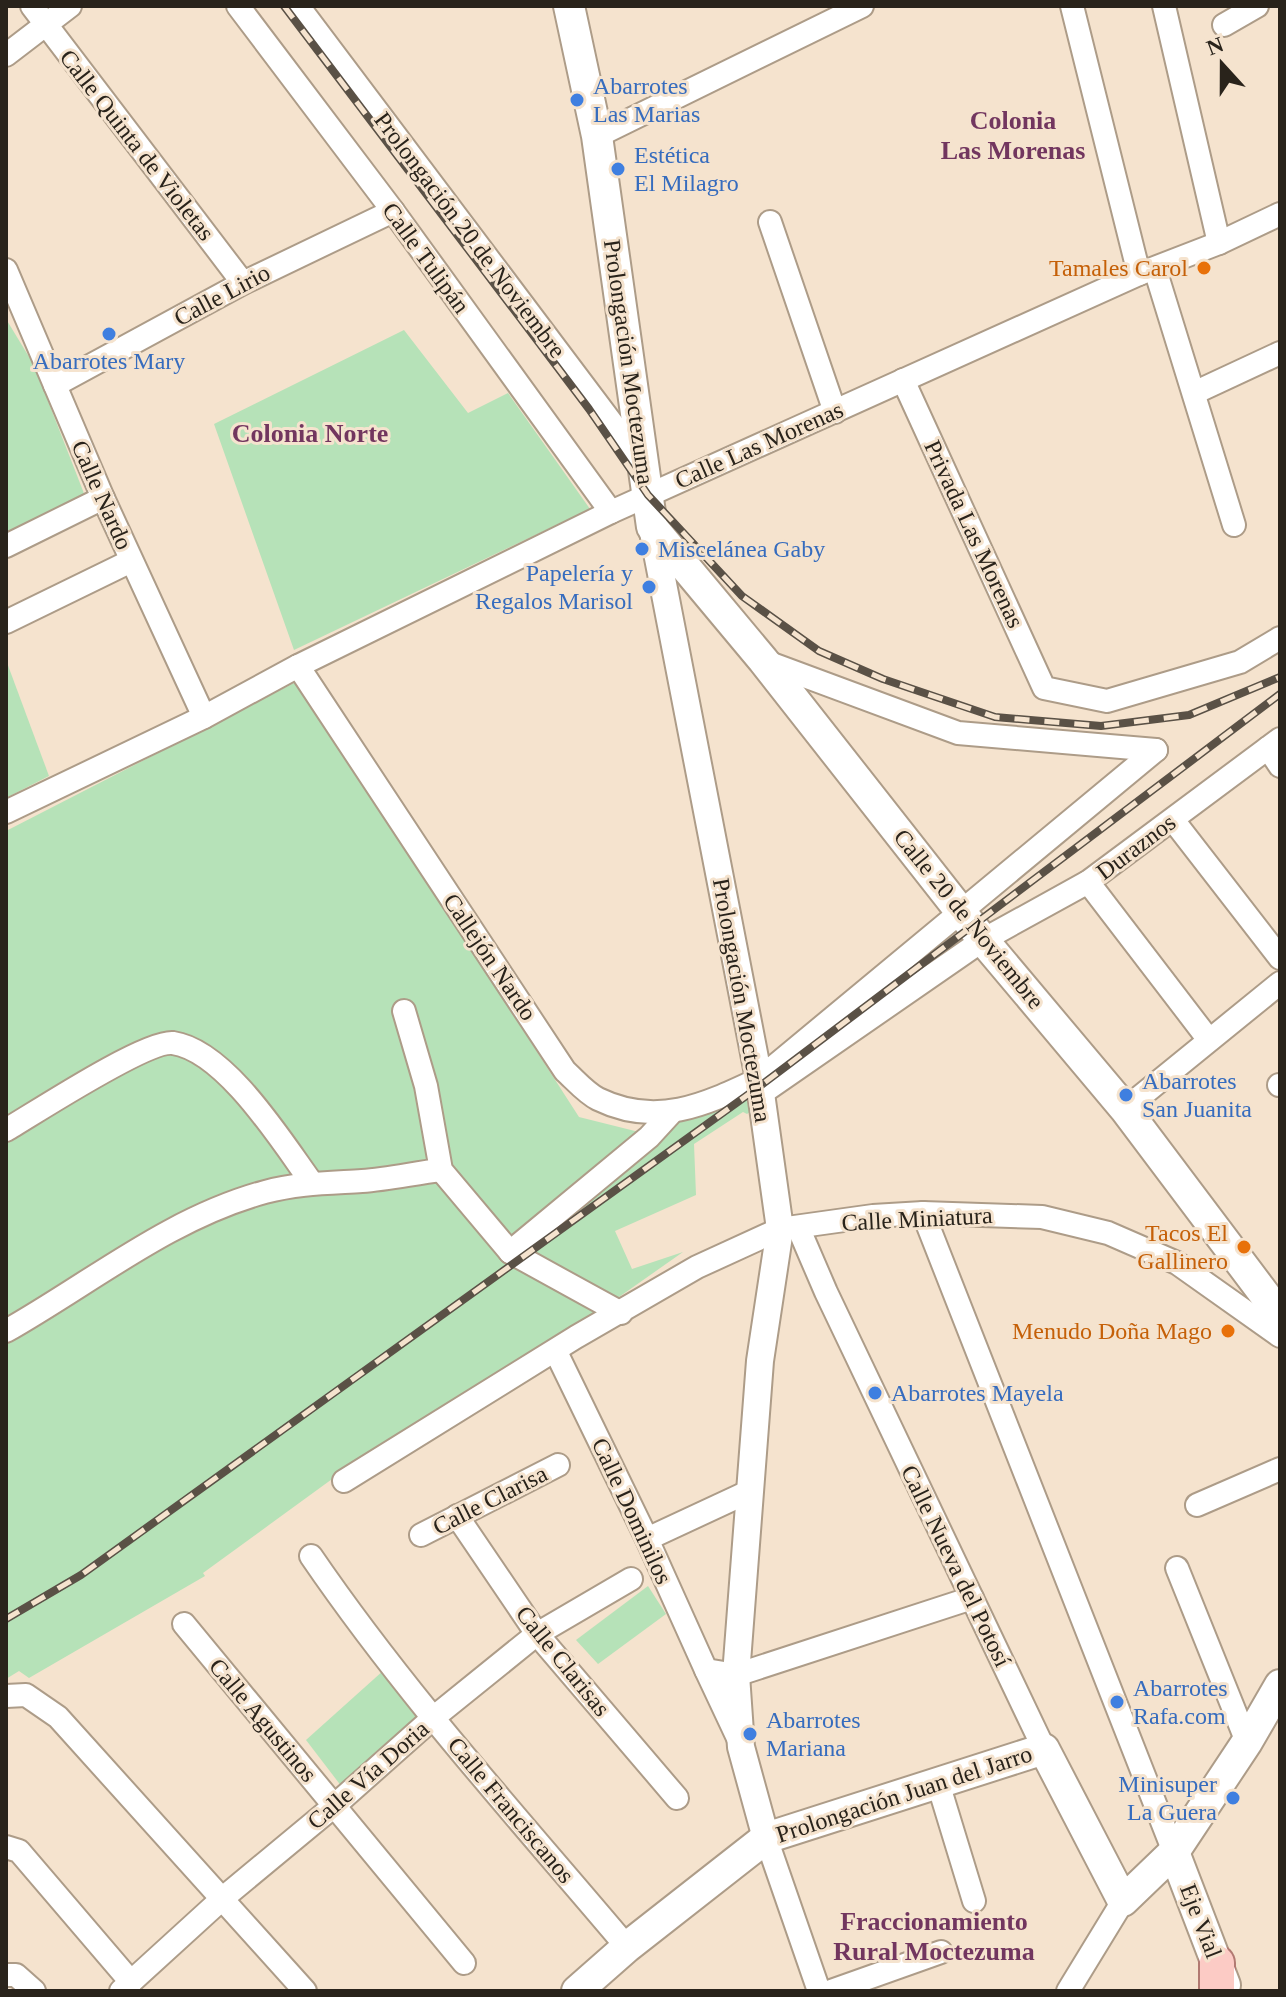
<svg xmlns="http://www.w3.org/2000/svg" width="1286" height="1997" font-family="Georgia,serif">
<rect width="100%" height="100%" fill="#f5e3ce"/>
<g fill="#b6e2b8">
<path d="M6,319L34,365L85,496L6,539Z"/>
<path d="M404,330L468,413L508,393L590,509L294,650L214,424Z"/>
<path d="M6,660L49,776L6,798Z"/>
<path d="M298,681L579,1117L643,1133L751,1085L759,1106L747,1114L743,1112L694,1144L696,1195L615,1231L632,1269L683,1252L545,1349L372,1450L203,1573L205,1576L29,1678L19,1671L6,1679V831Z"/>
<path d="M648,1586L666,1614L598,1664L576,1640Z"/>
<path d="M384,1670L423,1717L342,1787L306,1740Z"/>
</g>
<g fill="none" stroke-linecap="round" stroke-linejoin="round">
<g stroke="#ad9c88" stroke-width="26">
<g id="minor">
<path d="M32,6L243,283"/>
<path d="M238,6L393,211L611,512"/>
<path d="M298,6L642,463"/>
<path d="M1072,6L1139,274"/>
<path d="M1164,6L1219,243"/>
<path d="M1224,25L1257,6"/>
<path d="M6,55L70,6"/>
<path d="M597,136L862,6"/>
<path d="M770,222L835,412"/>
<path d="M1155,269L1234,525"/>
<path d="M6,270L103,498L204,717"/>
<path d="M903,380L1044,688L1107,701L1240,662L1280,638"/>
<path d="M55,385L243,283L393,211"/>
<path d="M1194,393L1280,353"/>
<path d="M6,546L103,498"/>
<path d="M6,622L131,561"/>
<path d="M764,661L958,733L1156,750"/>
<path d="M298,666L565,1071C575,1080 586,1093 598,1099C657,1128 706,1104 759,1079L1156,750"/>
<path d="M1268,748L1280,766"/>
<path d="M6,812L204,717L298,666L611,512L1139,274L1219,243L1280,214"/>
<path d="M1173,820L1280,958"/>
<path d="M1088,882L1209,1040"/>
<path d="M404,1011L426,1086L441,1170L510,1252L621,1313"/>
<path d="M1279,1085H1280"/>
<path d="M759,1095L983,940L1088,882L1280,739"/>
<path d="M1125,1109L1280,983"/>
<path d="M6,1130C35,1113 146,1040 173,1043C226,1051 282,1142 312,1183"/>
<path d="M923,1213L1174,1852"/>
<path d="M798,1227L826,1292L1044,1749"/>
<path d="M510,1252L649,1137L671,1113"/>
<path d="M6,1331C91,1283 169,1218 265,1192C297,1183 329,1183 362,1181C389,1179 415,1173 441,1170"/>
<path d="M556,1352L647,1539L706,1670L736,1675L972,1598"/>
<path d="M344,1481L576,1337L697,1267L780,1229L873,1216L923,1213L1042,1217L1108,1233L1177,1263L1280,1336"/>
<path d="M1197,1505L1280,1469"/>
<path d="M457,1516L537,1634L677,1798"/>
<path d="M421,1535L558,1465"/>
<path d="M647,1539L748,1492"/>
<path d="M311,1556C406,1695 519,1819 627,1947"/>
<path d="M1177,1568L1247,1742"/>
<path d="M184,1624L464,1963"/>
<path d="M706,1670L738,1738"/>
<path d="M6,1696L26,1695L58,1717L305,1991"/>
<path d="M938,1783L974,1901"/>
<path d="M766,1838L819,1991"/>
<path d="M6,1847L19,1851L131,1982"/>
<path d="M6,1975H16L34,1991"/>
<path d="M121,1991L223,1898L334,1806L433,1718L537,1634L631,1579"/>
<path d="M831,1991L941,1952"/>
<path d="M1068,1991L1123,1901"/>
</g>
</g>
<g stroke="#ad9c88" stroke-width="30">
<path id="tertiary" d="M652,527L759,1079L780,1229L760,1361L736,1675L741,1747L766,1838"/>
</g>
<g stroke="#ad9c88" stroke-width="34">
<g id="secondary">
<path d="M569,6L597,136L652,527L763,660L983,940L1125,1109L1280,1315"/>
<path d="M1174,1852L1225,1985"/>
<path d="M577,1991L627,1947L766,1838L1044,1749L1123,1901L1174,1852L1247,1742L1280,1685"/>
</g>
</g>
<g stroke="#b17971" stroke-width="38">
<path id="primary" d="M1217,1963V1991"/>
</g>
<use href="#minor" stroke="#fff" stroke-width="22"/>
<use href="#tertiary" stroke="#fff" stroke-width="26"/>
<use href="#secondary" stroke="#fff" stroke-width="30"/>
<use href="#primary" stroke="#fccbc5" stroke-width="34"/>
<g stroke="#5a5146" stroke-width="8">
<g id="rail">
<path d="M284,6L589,409L648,495L742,596L819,651L883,679L995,717L1101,726L1189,715L1280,677"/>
<path d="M6,1619L81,1575L760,1086L1280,694"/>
</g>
</g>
<use href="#rail" stroke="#f5e3ce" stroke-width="5" stroke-dasharray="15" stroke-linecap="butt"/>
</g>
<g fill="#3f7fe0" stroke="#f5e3ce" stroke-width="3">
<circle cx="577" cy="100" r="8"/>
<circle cx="618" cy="169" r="8"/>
<circle cx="109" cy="334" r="8"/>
<circle cx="642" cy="549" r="8"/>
<circle cx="649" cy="587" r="8"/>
<circle cx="1126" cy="1095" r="8"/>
<circle cx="875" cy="1393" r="8"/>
<circle cx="1117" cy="1702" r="8"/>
<circle cx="750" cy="1734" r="8"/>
<circle cx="1233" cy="1798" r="8"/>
</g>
<g fill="#e8710a" stroke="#f5e3ce" stroke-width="3">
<circle cx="1204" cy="268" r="8"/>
<circle cx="1244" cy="1247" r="8"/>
<circle cx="1228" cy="1331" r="8"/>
</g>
<g text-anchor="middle" stroke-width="6" stroke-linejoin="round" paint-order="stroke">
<g font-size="24" fill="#366cbe" stroke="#f5e3ce" text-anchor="start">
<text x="593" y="94">Abarrotes<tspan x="593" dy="28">Las Marias</tspan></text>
<text x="634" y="163">Estética<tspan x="634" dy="28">El Milagro</tspan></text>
<text x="109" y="369" text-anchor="middle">Abarrotes Mary</text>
<text x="658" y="557">Miscelánea Gaby</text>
<text x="633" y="581" text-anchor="end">Papelería y<tspan x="633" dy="28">Regalos Marisol</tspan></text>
<text x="1142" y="1089">Abarrotes<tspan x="1142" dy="28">San Juanita</tspan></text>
<text x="891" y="1401">Abarrotes Mayela</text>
<text x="1133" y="1696">Abarrotes<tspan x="1133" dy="28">Rafa.com</tspan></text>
<text x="766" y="1728">Abarrotes<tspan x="766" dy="28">Mariana</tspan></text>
<text x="1217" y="1792" text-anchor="end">Minisuper<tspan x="1217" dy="28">La Guera</tspan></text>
</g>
<g font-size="24" fill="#29231b" stroke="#f5e3ce">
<text transform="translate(137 145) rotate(52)" y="8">Calle Quinta de Violetas</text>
<text transform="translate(470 235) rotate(53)" y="8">Prolongación 20 de Noviembre</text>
<text transform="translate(426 258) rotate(54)" y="8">Calle Tulipán</text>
<text transform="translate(222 295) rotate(-28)" y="8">Calle Lirio</text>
<text transform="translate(629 362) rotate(82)" y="8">Prolongación Moctezuma</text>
<text transform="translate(759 445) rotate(-24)" y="8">Calle Las Morenas</text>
<text transform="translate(102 495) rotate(66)" y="8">Calle Nardo</text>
<text transform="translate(974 534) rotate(65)" y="8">Privada Las Morenas</text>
<text transform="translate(1136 847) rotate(-37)" y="8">Duraznos</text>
<text transform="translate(969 919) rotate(51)" y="8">Calle 20 de Noviembre</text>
<text transform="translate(490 957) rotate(56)" y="8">Callejón Nardo</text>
<text transform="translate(742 1000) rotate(80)" y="8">Prolongación Moctezuma</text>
<text transform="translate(917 1219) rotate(-3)" y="8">Calle Miniatura</text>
<text transform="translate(490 1500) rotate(-27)" y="8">Calle Clarisa</text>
<text transform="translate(632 1511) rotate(65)" y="8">Calle Dominilos</text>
<text transform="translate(956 1566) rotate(64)" y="8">Calle Nueva del Potosí</text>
<text transform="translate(563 1661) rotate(51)" y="8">Calle Clarisas</text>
<text transform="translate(263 1720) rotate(50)" y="8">Calle Agustinos</text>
<text transform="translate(368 1775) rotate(-41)" y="8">Calle Vía Doria</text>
<text transform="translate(904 1794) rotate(-18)" y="8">Prolongación Juan del Jarro</text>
<text transform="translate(511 1810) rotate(50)" y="8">Calle Franciscanos</text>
<text transform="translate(1201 1921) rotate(69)" y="8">Eje Vial</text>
</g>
<g font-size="24" fill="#c56008" stroke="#f5e3ce" text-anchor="end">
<text x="1188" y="276">Tamales Carol</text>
<text x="1228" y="1241">Tacos El<tspan x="1228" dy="28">Gallinero</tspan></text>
<text x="1212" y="1339">Menudo Doña Mago</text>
</g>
<g font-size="26" font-weight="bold" fill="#72365f" stroke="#f5e3ce">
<text x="1013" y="129">Colonia<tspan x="1013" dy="30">Las Morenas</tspan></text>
<text x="310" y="442">Colonia Norte</text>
<text x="934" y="1930">Fraccionamiento<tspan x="934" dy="30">Rural Moctezuma</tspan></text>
</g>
</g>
<rect width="1286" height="1997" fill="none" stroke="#29231b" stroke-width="16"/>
<g transform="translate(1222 64) rotate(339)" stroke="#f5e3ce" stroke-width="6" paint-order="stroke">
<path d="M0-6L14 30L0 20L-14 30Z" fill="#29231b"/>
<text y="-12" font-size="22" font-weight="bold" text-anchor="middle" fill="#29231b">N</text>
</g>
</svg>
